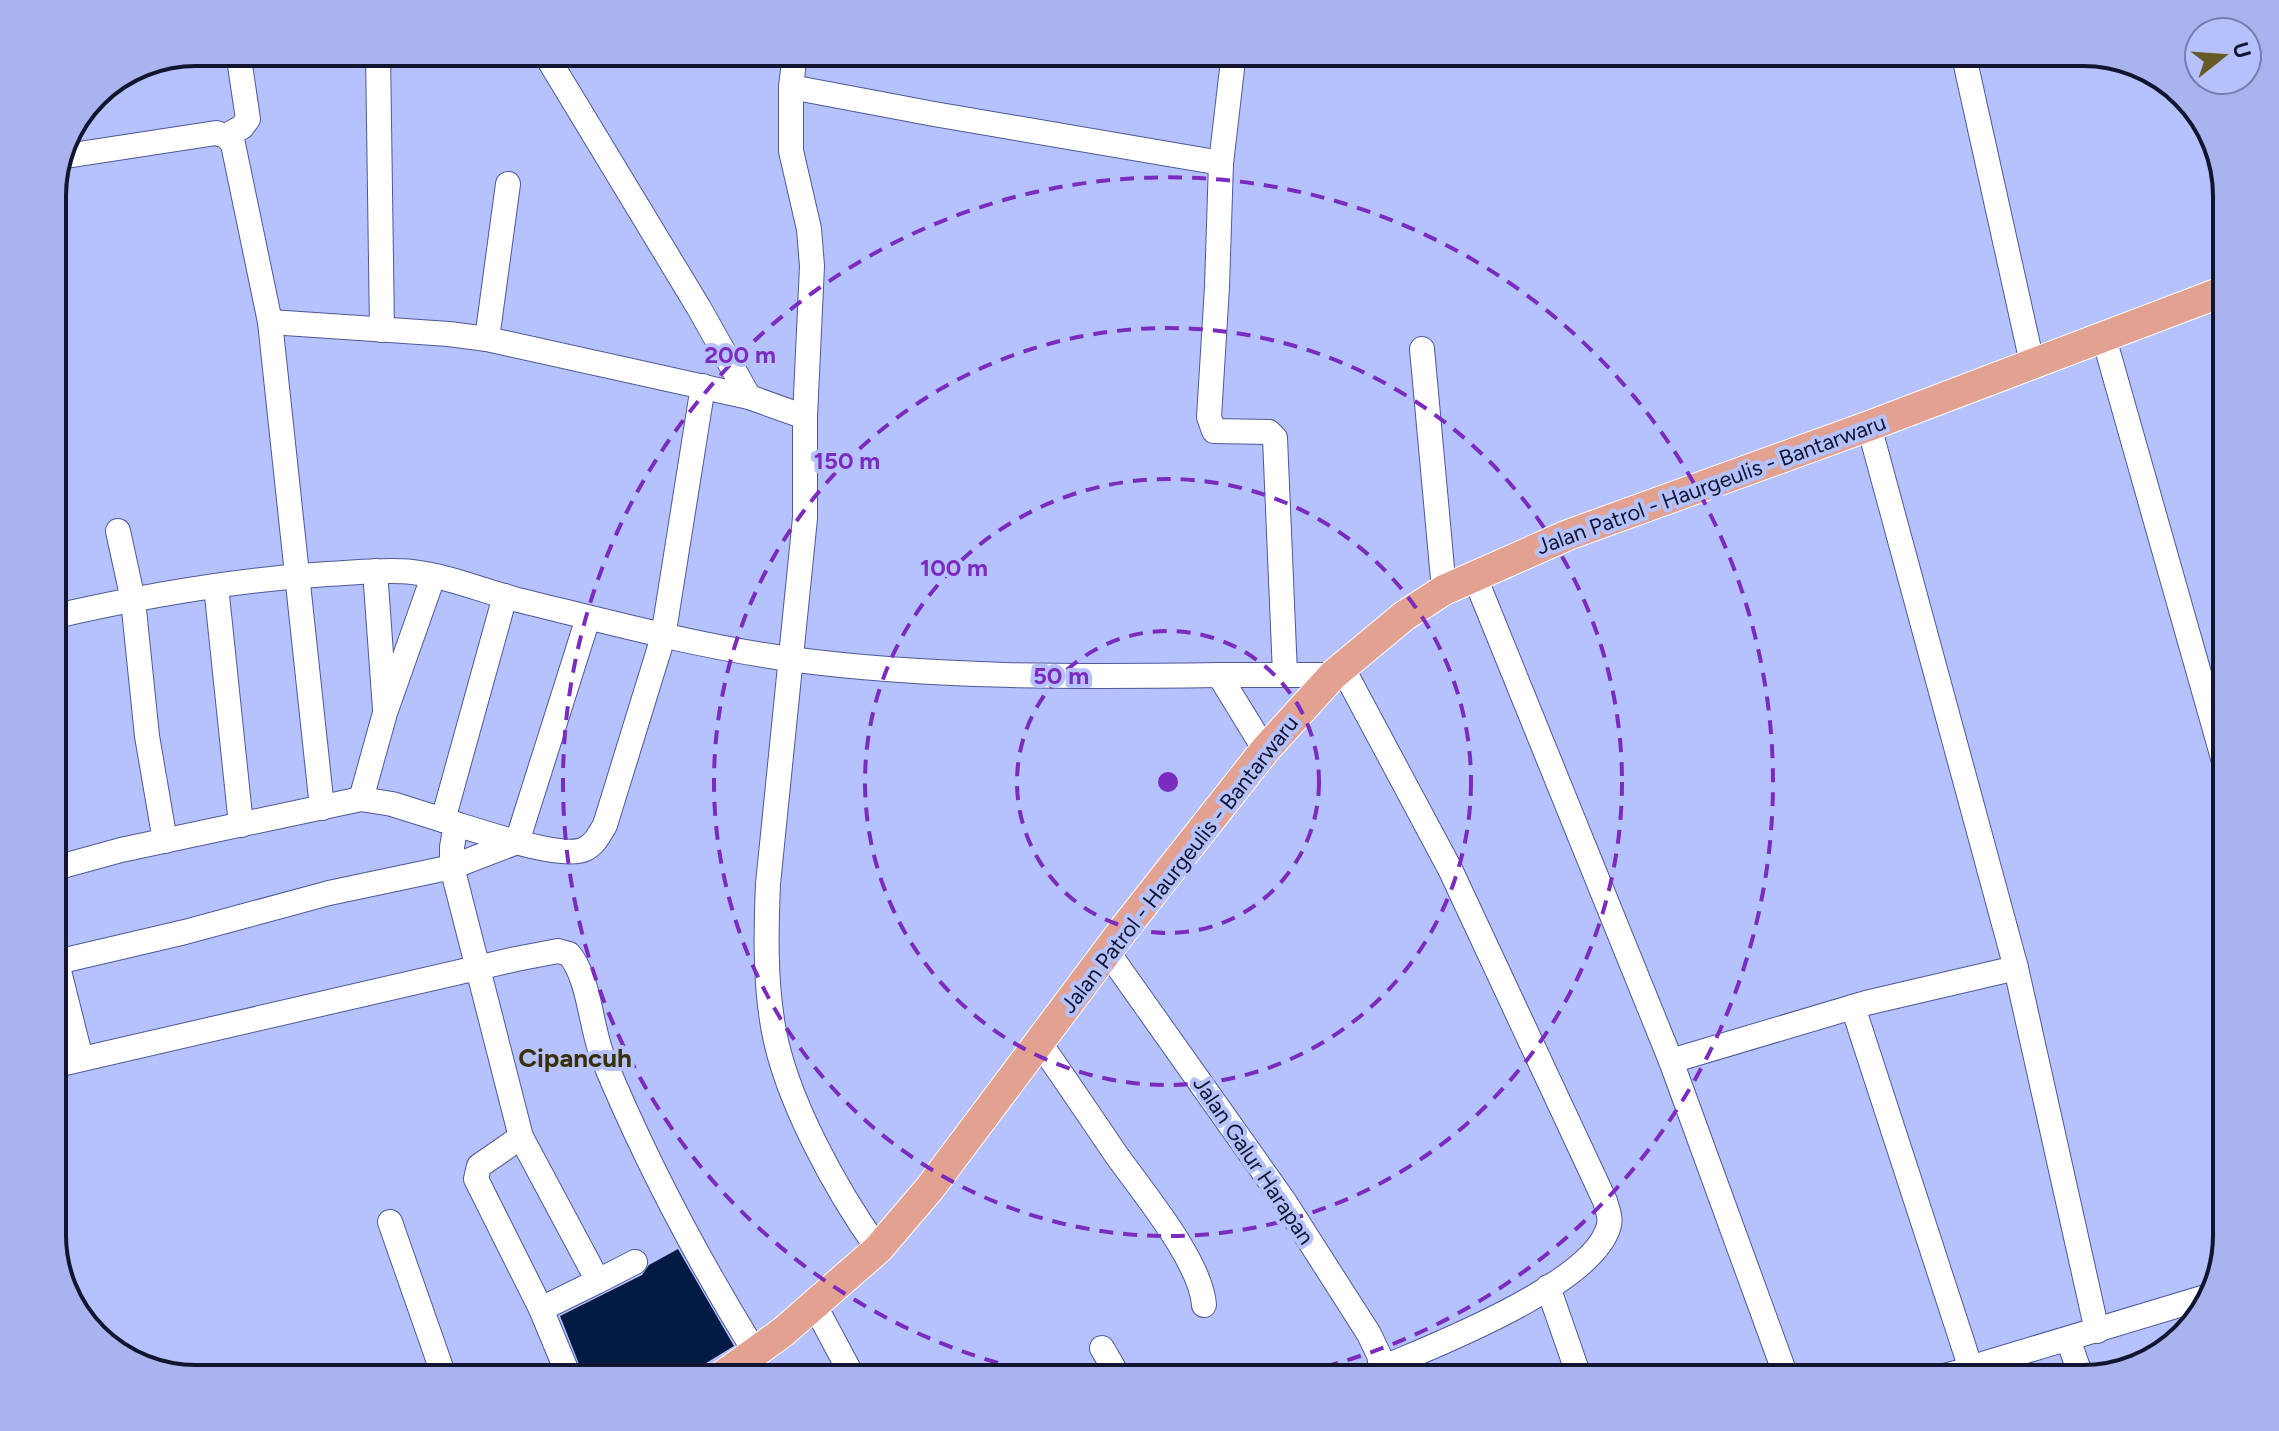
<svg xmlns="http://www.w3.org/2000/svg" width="2279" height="1431" font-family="Figtree,sans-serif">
<rect width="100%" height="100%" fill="#b6c2fe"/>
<path fill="#001b44" d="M678,1249L734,1346L680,1379H585L560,1316L642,1275L649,1265Z"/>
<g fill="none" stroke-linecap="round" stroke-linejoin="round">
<g stroke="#4e589a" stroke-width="26">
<g id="minor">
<path d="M378,52L382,330"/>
<path d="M544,52L699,308L749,397"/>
<path d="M795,52L791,87V151L809,229L812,266L805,417V518L768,884C766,931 765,980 773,1026C785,1098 836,1190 878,1249"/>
<path d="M1963,52L2032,363"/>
<path d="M791,87L934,114L1221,163L1217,287L1209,417L1214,431L1269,432L1275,438L1285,674"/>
<path d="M226,136L242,127L248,119L238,52"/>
<path d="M66,156L216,133L226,136L233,144L270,322L322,808"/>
<path d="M1221,163L1234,52"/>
<path d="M270,322L449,334L487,339L749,397L805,417"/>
<path d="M2104,338L2227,772"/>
<path d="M487,339L508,184"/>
<path d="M1422,349L1444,590"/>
<path d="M1869,426L2016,968L2097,1331"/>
<path d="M118,531L133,600L147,736L165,841"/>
<path d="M375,571L385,709"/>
<path d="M1474,575L1671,1061L1787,1379"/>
<path d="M216,586L241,825"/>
<path d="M52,617C142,596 235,580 327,574C355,573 384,569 412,572C448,576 483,591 518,600C609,622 696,646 790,659C932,678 1076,677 1219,675"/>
<path d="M1342,667L1450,869L1605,1201C1607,1209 1611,1217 1609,1225C1596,1283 1434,1346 1382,1368"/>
<path d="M1265,750L1219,675H1333"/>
<path d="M361,799L385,713L433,577"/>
<path d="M443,820C471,828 561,861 585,849C595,844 599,835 605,825L663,637L703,386"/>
<path d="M456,824L452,847V867L521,1137L479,1166L476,1179L541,1309L570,1379"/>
<path d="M52,869L121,850L361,799L392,804L443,820L505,596"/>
<path d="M52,943L81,1059"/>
<path d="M1107,951L1284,1201L1369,1334L1379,1355L1383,1379"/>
<path d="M57,962L185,932L329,893L452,867L517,842L588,618"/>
<path d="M1853,1007L1971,1369L1932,1379"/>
<path d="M1039,1042C1065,1079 1090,1116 1115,1153C1141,1190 1201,1261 1204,1305"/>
<path d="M1671,1061L1866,1003L2016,968"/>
<path d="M52,1066L516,959L558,951L569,954C590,979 590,1026 603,1058C645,1160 697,1258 755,1352"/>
<path d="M521,1137L598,1281L541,1309"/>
<path d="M390,1222L445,1379"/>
<path d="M598,1281L635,1262"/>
<path d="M1548,1287L1580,1379"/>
<path d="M815,1306L854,1379"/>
<path d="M2068,1339L2082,1379"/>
<path d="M1102,1348L1120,1379"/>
<path d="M1972,1379L1971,1369L1986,1363L2209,1296"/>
</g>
</g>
<g stroke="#fff" stroke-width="32">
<path id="major" d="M718,1379L783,1332L878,1249L930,1188L1124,929L1265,750L1333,675L1404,616L1444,590L1568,535L1869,426L2227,290"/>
</g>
<use href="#minor" stroke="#fff" stroke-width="24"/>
<use href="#major" stroke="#e2a191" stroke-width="30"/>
</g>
<g fill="none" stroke="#7b2cbf" stroke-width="4" stroke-dasharray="14 10">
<circle cx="1168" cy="782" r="151"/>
<circle cx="1168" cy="782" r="303"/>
<circle cx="1168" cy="782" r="454"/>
<path d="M1068 1379A605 605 0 1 1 1268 1379"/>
</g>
<g text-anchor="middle" stroke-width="8" stroke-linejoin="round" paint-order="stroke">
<g font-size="22" fill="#111530" stroke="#b6c2fe">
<text transform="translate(1711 484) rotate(-20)" y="8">Jalan Patrol - Haurgeulis - Bantarwaru</text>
<text transform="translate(1179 864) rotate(-52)" y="8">Jalan Patrol - Haurgeulis - Bantarwaru</text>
<text transform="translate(1254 1160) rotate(56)" y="8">Jalan Galur Harapan</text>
</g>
<g font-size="26" font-weight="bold" fill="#392f04" stroke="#b6c2fe">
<text x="575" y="1067">Cipancuh</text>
</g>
</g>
<path d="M0 0H2279V1431H0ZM196 66H2083A130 130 0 0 1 2213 196V1235A130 130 0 0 1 2083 1365H196A130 130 0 0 1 66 1235V196A130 130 0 0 1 196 66Z" fill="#a9b4ee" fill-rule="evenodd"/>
<path fill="none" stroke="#111530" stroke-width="4" d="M196 66H2083A130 130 0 0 1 2213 196V1235A130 130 0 0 1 2083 1365H196A130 130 0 0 1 66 1235V196A130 130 0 0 1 196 66Z"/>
<circle cx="1168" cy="782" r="12" fill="#7b2cbf" stroke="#b6c2fe" stroke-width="4"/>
<g font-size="24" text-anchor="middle" font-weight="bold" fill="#7b2cbf" stroke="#b6c2fe" stroke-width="8" stroke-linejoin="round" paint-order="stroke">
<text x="740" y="363">200 m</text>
<text x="847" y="469">150 m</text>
<text x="954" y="576">100 m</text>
<text x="1061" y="684">50 m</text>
</g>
<g transform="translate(2223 56) rotate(73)"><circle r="38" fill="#b6c2fe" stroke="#747dac" stroke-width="2"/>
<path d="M0-6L14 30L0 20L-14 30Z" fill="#665a27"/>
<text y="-12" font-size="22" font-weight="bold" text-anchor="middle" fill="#111530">U</text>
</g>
</svg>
